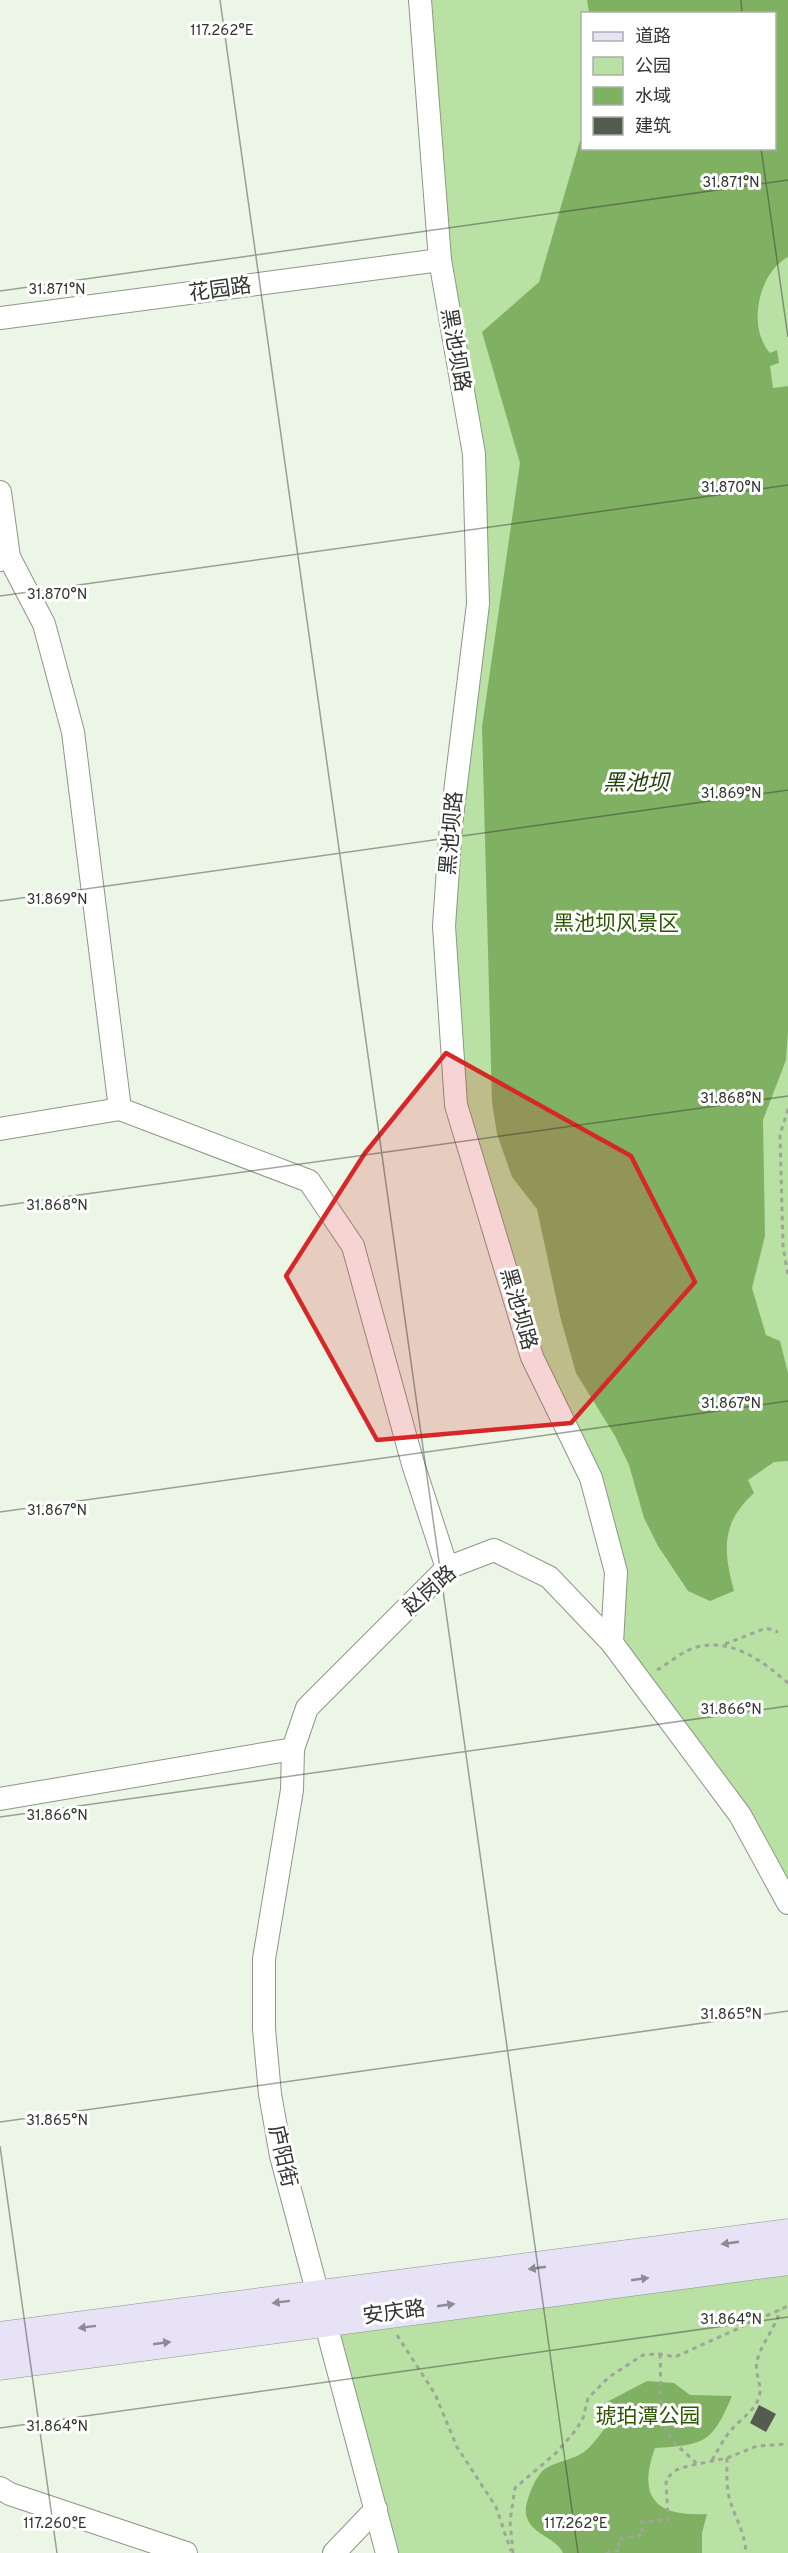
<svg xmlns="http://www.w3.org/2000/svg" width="788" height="2553" font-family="Overpass,'Noto Sans SC',sans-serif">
<rect width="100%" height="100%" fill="#ecf6e6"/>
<g fill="#b9e1a4" fill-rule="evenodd">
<path d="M420,0H788V1903L612,1643L616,1572L532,1357L456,1105L444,926L478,604ZM582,14H774V148H582Z"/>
<path d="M788,2259V2553H387L326,2321Z"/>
</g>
<g fill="#80b163">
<path d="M587,0H788V257C758,273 747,327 770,353L777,350L779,363L770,366L773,388L788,386V1031L786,1060L763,1120L765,1236L752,1288L766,1335L780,1341L788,1373V1461L774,1462L748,1480L754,1493C721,1523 723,1550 734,1591L710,1601L688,1591L658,1546L644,1518L629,1465L615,1436L576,1373L560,1316L537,1209L512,1177L497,1134L492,1102L482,727L520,463L482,332L539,282L582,134V148H774V14L589,13Z"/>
<path d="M647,2381L674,2383L690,2395L732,2396C712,2443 705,2445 655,2448C637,2498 656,2517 707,2514L702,2533V2553H563C555,2536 530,2535 526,2514C524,2503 536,2474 546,2468C558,2461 572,2460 584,2452C593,2445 601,2433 608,2424L601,2405Z"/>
</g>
<path fill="#535c4f" d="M759,2405L776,2414L766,2432L750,2423Z"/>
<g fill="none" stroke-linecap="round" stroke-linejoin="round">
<g stroke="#8d9788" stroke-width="24">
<g id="street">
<path d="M420,0L440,260L474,454L478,604L451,825L444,926L456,1105L532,1357L591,1478L616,1572L612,1643"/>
<path d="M0,318L440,260"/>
<path d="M0,492L9,557L0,560"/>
<path d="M9,557L44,624L73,732L120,1109L309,1181L353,1246L413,1464L447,1568"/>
<path d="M0,1129L120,1109"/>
<path d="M293,1749L292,1790L264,1959V2029L270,2094L281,2156L387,2553"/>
<path d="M0,1799L293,1749L307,1708L447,1568L494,1550L549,1577L612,1643L740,1815L788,1903"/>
<path d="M0,2488L10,2494L186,2553"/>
<path d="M334,2553L376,2509"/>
</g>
</g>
<g stroke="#8d9788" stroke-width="33">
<g id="secondary">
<path d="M0,2338L788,2235"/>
<path d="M0,2364L788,2259"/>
</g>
</g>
<g stroke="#9ea599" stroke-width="3" stroke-dasharray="4.5 4.5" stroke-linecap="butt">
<path d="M788,1109L780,1135L783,1247L788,1275"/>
<path d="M725,1644L766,1628L778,1632"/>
<path d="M657,1670C669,1663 684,1650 697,1647C733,1638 762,1661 788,1683"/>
<path d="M397,2335L435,2394L457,2447L496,2507L511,2551"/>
<path d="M660,2354C662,2381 656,2420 674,2442C681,2450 691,2457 698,2465"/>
<path d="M727,2458C727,2471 726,2484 729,2497C735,2519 744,2528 746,2553"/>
<path d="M712,2460C718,2450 724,2438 732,2429C740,2420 756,2409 759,2397C763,2385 754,2374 757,2361C762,2342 775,2329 780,2310"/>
<path d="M513,2553L510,2521L515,2488L556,2453L576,2430L583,2418L588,2398L609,2377L643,2355L660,2354L675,2357L788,2306"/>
<path d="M606,2553L620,2550L618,2539L643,2535L641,2522L668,2520L666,2480L674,2471L688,2466L727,2458L757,2446L788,2444"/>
</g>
<use href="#street" stroke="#fff" stroke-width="22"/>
<use href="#secondary" stroke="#e8e2f6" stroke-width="32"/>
</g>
<defs><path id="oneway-solid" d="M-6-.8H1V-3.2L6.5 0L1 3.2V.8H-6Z" transform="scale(1.5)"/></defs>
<g fill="#8d8c93">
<use href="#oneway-solid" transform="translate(730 2243) rotate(172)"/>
<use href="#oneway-solid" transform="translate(537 2268) rotate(172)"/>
<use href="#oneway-solid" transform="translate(640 2279) rotate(-8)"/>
<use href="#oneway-solid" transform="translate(281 2302) rotate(173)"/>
<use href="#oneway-solid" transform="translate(446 2305) rotate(-8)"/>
<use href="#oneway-solid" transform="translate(87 2327) rotate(173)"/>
<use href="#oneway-solid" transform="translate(162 2343) rotate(-8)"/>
</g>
<path fill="#d62828" fill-opacity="0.2" stroke="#d62828" stroke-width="4.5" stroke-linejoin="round" d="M446,1053L631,1156L695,1282L571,1423L377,1440L286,1276L365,1153Z"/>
<path fill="none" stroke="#323630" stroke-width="1.5" stroke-opacity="0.45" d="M220,0L578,2553M741,0L742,14M761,148L788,337M0,291L788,180M0,596L788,485M0,901L788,790M0,1206L788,1096M0,1512L788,1401M0,1817L788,1706M0,2122L788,2011M0,2146L57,2553M0,2428L788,2317"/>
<g text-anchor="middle" stroke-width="6" stroke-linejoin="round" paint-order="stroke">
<g font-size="21" fill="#323630" stroke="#fff">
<text transform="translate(220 289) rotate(-8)" y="7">花园路</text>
<text transform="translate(456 350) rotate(80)" y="7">黑池坝路</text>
<text transform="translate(451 833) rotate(-85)" y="7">黑池坝路</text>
<text transform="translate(519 1309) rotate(74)" y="7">黑池坝路</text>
<text transform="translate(429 1590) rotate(-41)" y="7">赵岗路</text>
<text transform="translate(283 2156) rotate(77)" y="7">庐阳街</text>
<text transform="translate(394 2312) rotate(-8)" y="7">安庆路</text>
</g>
<g font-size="21" fill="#2b5801" stroke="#fff">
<text x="616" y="930">黑池坝风景区</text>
<text x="648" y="2423">琥珀潭公园</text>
</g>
<g font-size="22" font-style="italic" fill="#22420a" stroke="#fff">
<text x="636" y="790">黑池坝</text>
</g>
</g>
<g font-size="15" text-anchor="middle" fill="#323630" stroke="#fff" stroke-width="6" stroke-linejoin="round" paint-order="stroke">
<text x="222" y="35">117.262°E</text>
<text x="731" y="187">31.871°N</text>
<text x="57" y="294">31.871°N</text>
<text x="731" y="492">31.870°N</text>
<text x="57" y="599">31.870°N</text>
<text x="731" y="798">31.869°N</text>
<text x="57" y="904">31.869°N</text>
<text x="731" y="1103">31.868°N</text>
<text x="57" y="1210">31.868°N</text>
<text x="731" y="1408">31.867°N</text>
<text x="57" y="1515">31.867°N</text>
<text x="731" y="1714">31.866°N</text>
<text x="57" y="1820">31.866°N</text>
<text x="731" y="2019">31.865°N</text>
<text x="57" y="2125">31.865°N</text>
<text x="731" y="2324">31.864°N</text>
<text x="57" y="2431">31.864°N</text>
<text x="55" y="2528">117.260°E</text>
<text x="576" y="2528">117.262°E</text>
</g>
<rect x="581" y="12" width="195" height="138" fill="#ffffff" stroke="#adafac" stroke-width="1.5"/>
<rect x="593" y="32" width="30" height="9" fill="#e8e2f6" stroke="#adafac" stroke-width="1.5"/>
<text x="635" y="42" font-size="18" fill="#323630">道路</text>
<rect x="593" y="57" width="30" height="18" fill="#b9e1a4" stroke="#adafac" stroke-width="1.5"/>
<text x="635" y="72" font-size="18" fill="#323630">公园</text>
<rect x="593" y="87" width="30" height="18" fill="#80b163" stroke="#adafac" stroke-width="1.5"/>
<text x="635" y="102" font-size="18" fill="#323630">水域</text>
<rect x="593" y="117" width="30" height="18" fill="#535c4f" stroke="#adafac" stroke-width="1.5"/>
<text x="635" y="132" font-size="18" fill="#323630">建筑</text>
</svg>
